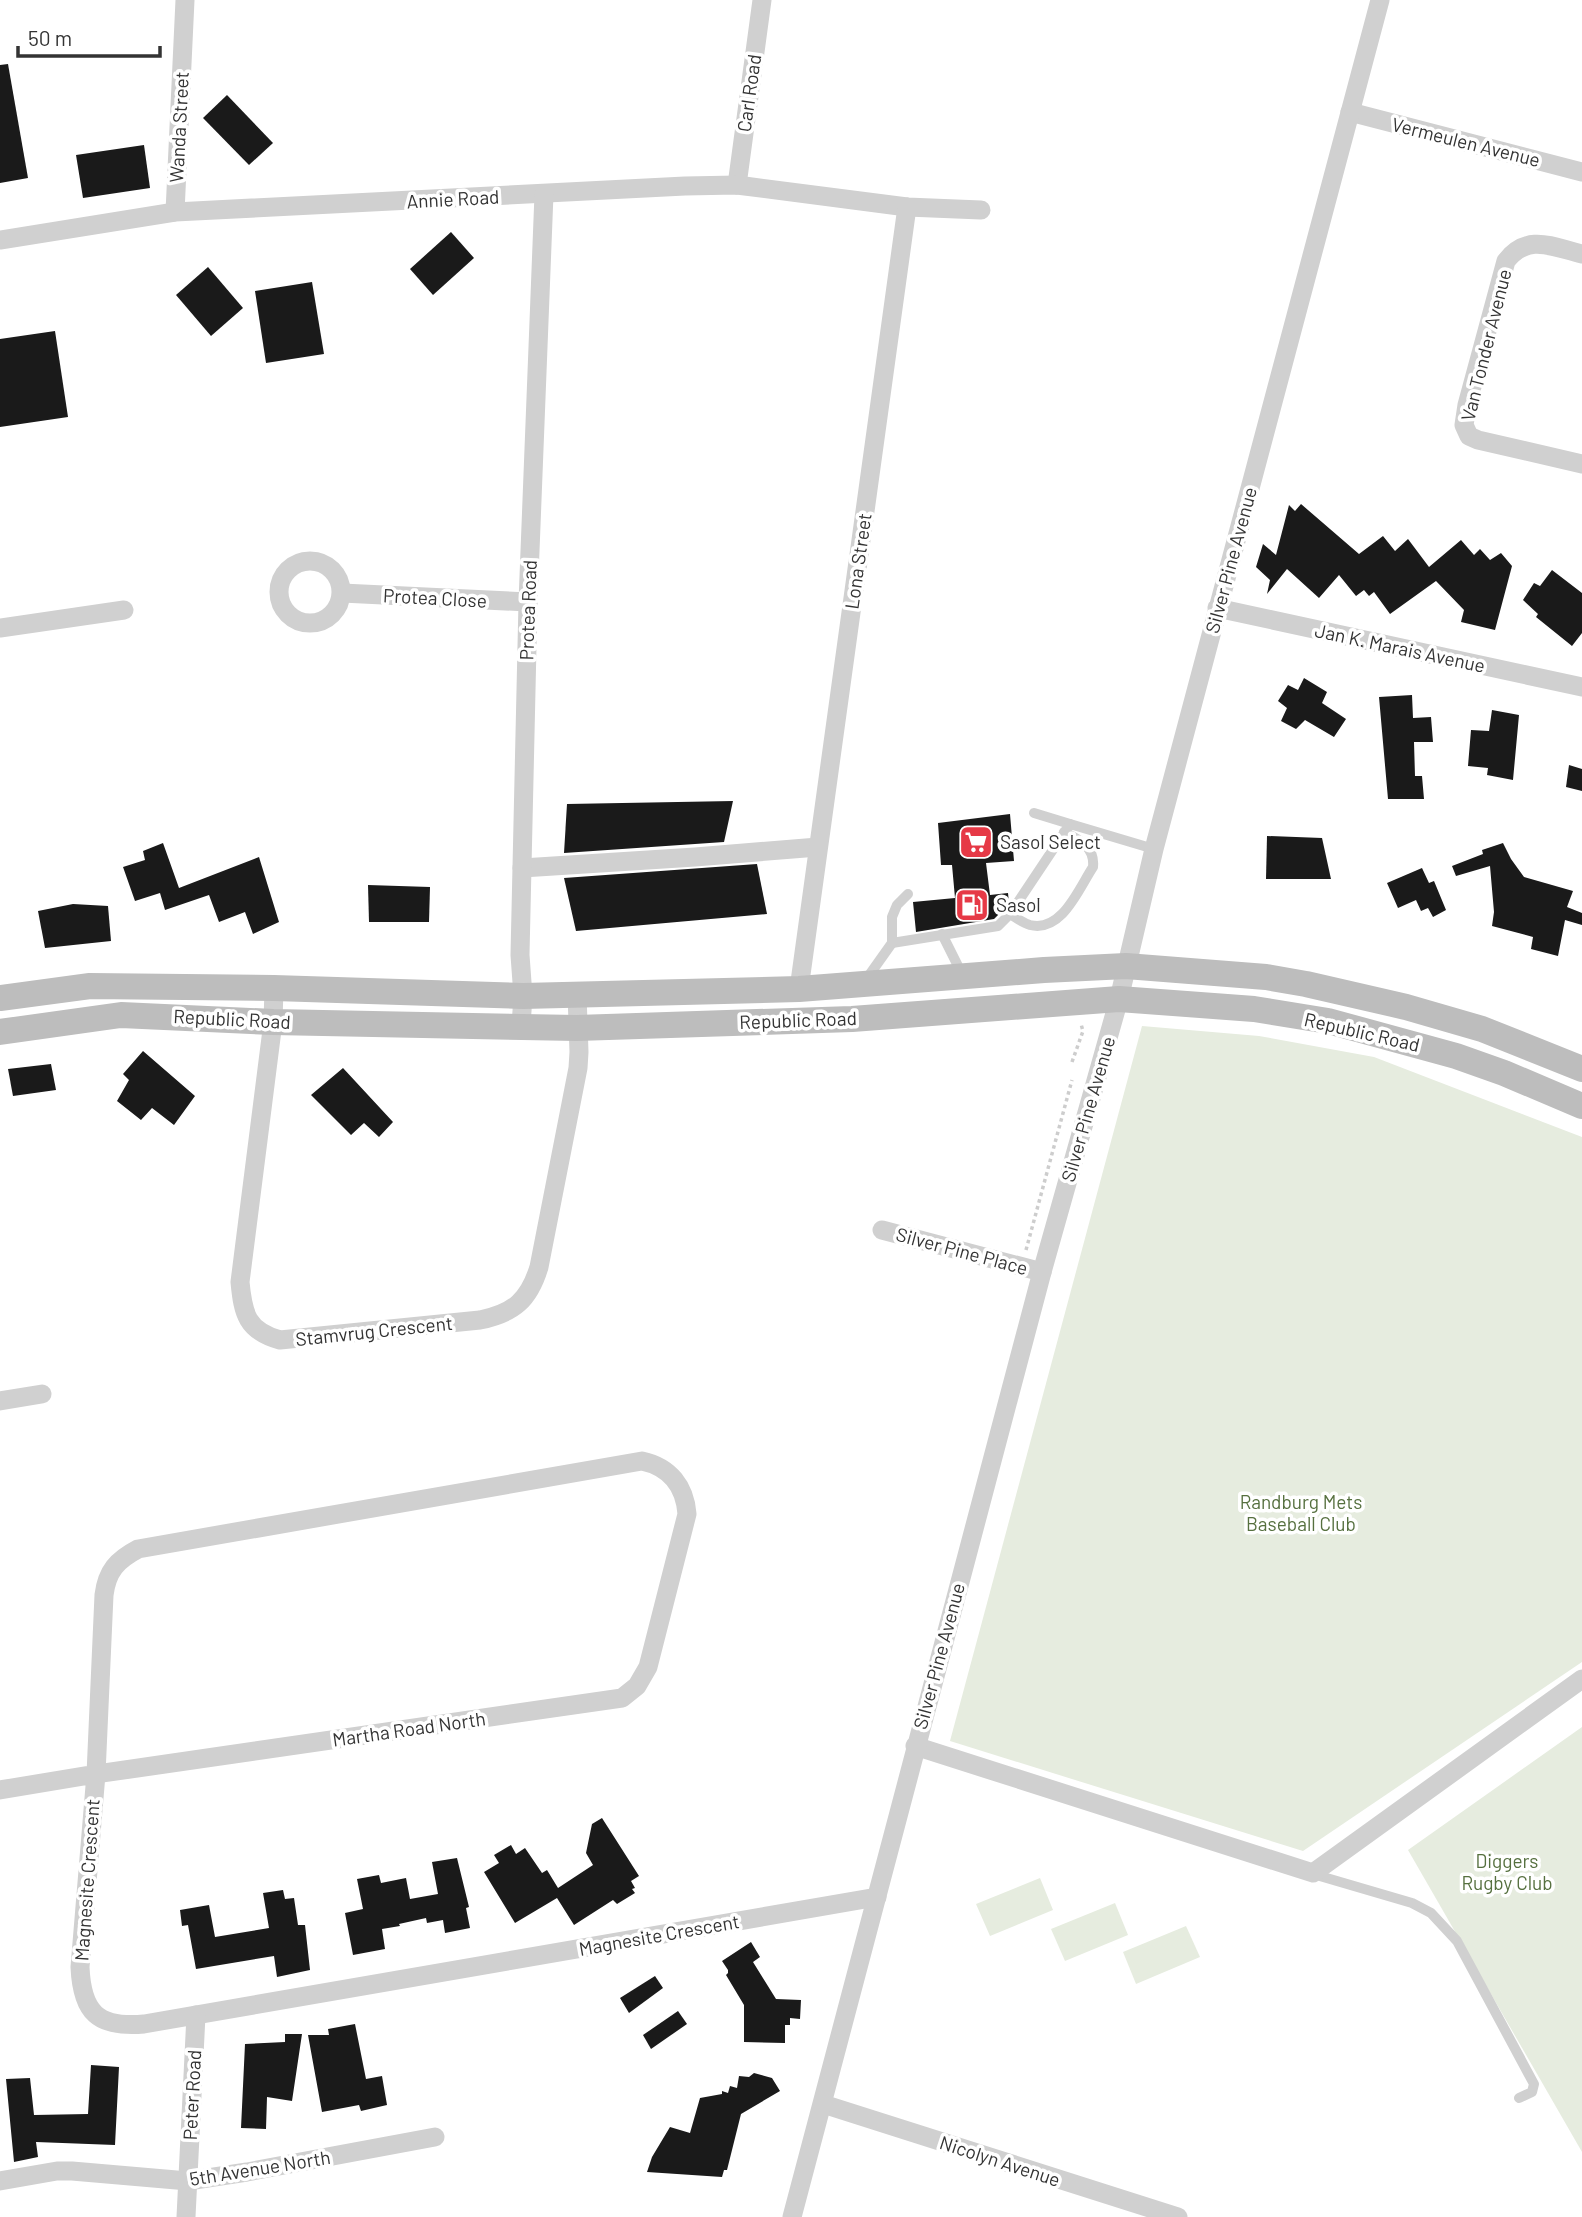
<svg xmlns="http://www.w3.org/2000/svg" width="1582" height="2217" font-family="Barlow,sans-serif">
<rect width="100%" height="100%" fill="#fff"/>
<g fill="#e6ecdf">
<path d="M1142,1026L1259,1036L1374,1057L1582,1137V1662L1303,1851L950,1741Z"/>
<path d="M1582,1727V2152L1408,1850Z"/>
<path d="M1040,1878L1053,1910L990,1936L976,1904Z"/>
<path d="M1115,1903L1128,1935L1065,1961L1051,1929Z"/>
<path d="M1186,1926L1200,1957L1136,1984L1123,1952Z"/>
</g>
<g fill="#1a1a1a">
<path d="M8,64L28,178L0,183V65Z"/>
<path d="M227,95L273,143L249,165L203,118Z"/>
<path d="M144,145L150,188L83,198L76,155Z"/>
<path d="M451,232L474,258L433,295L410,269Z"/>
<path d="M208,267L243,308L211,336L176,295Z"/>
<path d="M312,282L324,354L266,363L255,291Z"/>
<path d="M55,331L68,417L0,427V339Z"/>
<path d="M1301,504L1359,554L1383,536L1395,551L1408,539L1429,567L1461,540L1474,555L1480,549L1490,560L1501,553L1512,566L1495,630L1461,622L1464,610L1436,581L1390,614L1374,592L1369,596L1364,590L1356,596L1339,575L1319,598L1287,569L1267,594L1270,580L1256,567L1263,544L1276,555L1289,505L1295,511Z"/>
<path d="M1552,570L1582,593V633L1572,646L1536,617L1538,614L1523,600L1534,583L1540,586Z"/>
<path d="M1304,678L1327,692L1322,703L1346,719L1334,737L1305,720L1296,729L1281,721L1287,708L1278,701L1288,685L1298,690Z"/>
<path d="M1412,695L1413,718L1431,717L1433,742H1414L1415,776H1422L1424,799H1388L1379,697Z"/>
<path d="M1492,710L1519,715L1513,780L1487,775L1488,768L1468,766L1471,730L1489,731Z"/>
<path d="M1569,765L1582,769V791L1566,787Z"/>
<path d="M733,801L724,842L564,853L567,804Z"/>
<path d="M1010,814L1014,861L986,863L990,895L1008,893L1009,903L1004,909L994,919L916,932L913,902L955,898L952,865H941L938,823Z"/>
<path d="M1267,836L1322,838L1331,879H1266Z"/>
<path d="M163,843L179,888L259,857L279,922L253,934L245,912L219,922L209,895L165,910L160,893L135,901L123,867L145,860L143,851Z"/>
<path d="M1503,843L1511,859L1524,877L1573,891L1567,907L1582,913V925L1565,920L1558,956L1531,949L1533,937L1492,926L1494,912L1490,866L1456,876L1452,866L1483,854L1482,850Z"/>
<path d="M757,864L767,914L576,931L564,878Z"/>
<path d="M1422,868L1429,883L1434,881L1446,910L1433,917L1428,908L1421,911L1416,900L1398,908L1387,883Z"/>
<path d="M368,885L430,887L429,922H369Z"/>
<path d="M73,904L108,906L111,941L45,948L38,911Z"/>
<path d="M143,1051L195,1096L174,1125L152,1108L141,1120L117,1101L129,1080L123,1074Z"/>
<path d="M51,1064L56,1090L13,1096L8,1069Z"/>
<path d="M343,1068L393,1122L379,1137L364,1123L351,1135L311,1095Z"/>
<path d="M602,1818L639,1876L631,1881L635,1888L632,1889L635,1893L617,1904L613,1900L574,1925L557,1898L515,1923L484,1872L499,1863L494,1855L511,1845L516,1854L525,1848L542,1873L547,1870L558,1888L593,1865L586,1853L592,1824Z"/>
<path d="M457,1858L469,1907L466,1908L470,1928L445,1933L443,1920L427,1923L426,1918L399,1924L400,1926L382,1929L385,1949L353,1955L345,1913L363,1909L357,1879L379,1875L381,1883L406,1878L410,1899L438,1894L432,1862Z"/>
<path d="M283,1890L285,1899L294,1898L298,1925H305L310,1970L277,1977L274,1956L196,1969L188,1925L182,1926L180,1910L209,1905L215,1937L269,1928L263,1893Z"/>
<path d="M751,1942L760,1957L753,1962L776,1999L801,2000L800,2019L790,2018V2025H785V2043L744,2042V2005L726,1975L728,1973V1970L722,1961Z"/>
<path d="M655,1976L663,1988L629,2013L620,1998Z"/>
<path d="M678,2011L687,2024L651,2049L643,2035Z"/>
<path d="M355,2024L366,2079L382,2076L387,2105L361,2111L359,2105L322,2112L308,2035H329L328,2029Z"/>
<path d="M285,2034H302L292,2101L267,2097L266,2129L241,2128L245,2044L285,2042Z"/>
<path d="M91,2065L119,2067L115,2145L36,2142L38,2157L14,2162L6,2079L30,2078L34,2115L88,2114Z"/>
<path d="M754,2073L772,2078L780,2091L741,2114L727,2170H724L722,2177L647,2172L652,2157L670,2127L690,2133L700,2098L722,2094V2091L728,2093L730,2086L737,2088L739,2076L749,2077Z"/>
</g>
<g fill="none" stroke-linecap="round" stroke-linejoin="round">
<g stroke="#cdcdcd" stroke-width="3.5" stroke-dasharray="3.5 3.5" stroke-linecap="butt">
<path d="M1072,1062L1083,1031L1081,1024"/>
<path d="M1026,1250L1072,1080"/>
</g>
<g stroke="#d0d0d0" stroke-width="10">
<path d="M1034,813L1070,824"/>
<path d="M1010,914C1016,918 1023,923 1030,925C1062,933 1079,888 1093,867C1095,847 1080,840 1064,832"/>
<path d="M942,934L962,974"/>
<path d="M892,943L998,926L1010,914L1070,824L1154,849"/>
<path d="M865,981L892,943V917L897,905L908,894"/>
<path d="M1313,1874L1412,1903L1431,1913L1457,1941L1534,2084L1532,2092L1519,2098"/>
</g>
<g stroke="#d0d0d0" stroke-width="19">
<path d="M1350,112L1582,172"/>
<path d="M737,185L762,0"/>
<path d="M175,212L185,0"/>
<path d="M0,240L175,212L685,186L737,185L907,207L981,210"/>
<path d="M1582,254C1552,247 1528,233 1506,261L1467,405L1464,425L1469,436L1478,440L1582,464"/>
<circle cx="310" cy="592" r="31"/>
<path d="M342,593L528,602"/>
<path d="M1217,608L1582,687"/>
<path d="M0,628L124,610"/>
<path d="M522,868L695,857L818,847"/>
<path d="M274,988L273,1022L240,1282C243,1314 247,1331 280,1340L480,1320C514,1313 529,1300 539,1267L578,1068L579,1052L577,994"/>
<path d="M799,989L907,207"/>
<path d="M521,1026L523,996L520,955L528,602L544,194"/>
<path d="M882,1230L1042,1272"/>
<path d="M0,1401L42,1394"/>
<path d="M915,1746L1313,1873L1582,1679"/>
<path d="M0,1790L96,1774L622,1698L637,1686L648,1667L687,1514C685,1487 670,1467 642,1461L138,1549C117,1560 107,1571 104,1595L96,1774L80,1967C82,2013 98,2028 144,2024L877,1897"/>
<path d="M823,2104L1178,2217"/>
<path d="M0,2181L57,2171H72L188,2181L247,2172L435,2137"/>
<path d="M186,2217L196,2015"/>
<path d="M792,2217L1042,1272L1119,999L1154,849L1380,0"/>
</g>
<g stroke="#bdbdbd" stroke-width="26">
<path d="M0,998L90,986L274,988L523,996L799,989L1044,970L1126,966L1266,977L1306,984L1406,1007L1482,1029L1582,1069"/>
<path d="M0,1032L121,1015L273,1022L577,1028L852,1019L1119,999L1254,1009L1328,1021L1456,1056L1504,1073L1582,1106"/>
</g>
</g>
<defs>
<g id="supermarket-square" transform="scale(1.75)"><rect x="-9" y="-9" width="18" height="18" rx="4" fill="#e63946" stroke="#fff"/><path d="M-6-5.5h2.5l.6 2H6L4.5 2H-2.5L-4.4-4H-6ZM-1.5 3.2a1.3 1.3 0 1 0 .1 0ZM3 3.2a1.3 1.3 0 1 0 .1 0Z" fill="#fff"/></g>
<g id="fuel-square" transform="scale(1.75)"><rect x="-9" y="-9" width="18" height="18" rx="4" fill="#e63946" stroke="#fff"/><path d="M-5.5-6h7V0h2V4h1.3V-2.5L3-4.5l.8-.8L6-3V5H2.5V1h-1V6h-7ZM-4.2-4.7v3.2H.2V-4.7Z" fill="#fff"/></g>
</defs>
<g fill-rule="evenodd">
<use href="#supermarket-square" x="976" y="842"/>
<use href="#fuel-square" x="972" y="905"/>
</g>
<g text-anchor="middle" stroke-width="7" stroke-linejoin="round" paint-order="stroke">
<g font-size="19" fill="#333" stroke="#fff">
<text transform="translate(749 93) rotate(-82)" y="7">Carl Road</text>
<text transform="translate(179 127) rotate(-87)" y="7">Wanda Street</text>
<text transform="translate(1466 142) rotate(14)" y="7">Vermeulen Avenue</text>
<text transform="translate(453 199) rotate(-3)" y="7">Annie Road</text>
<text transform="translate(1486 345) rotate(-76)" y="7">Van Tonder Avenue</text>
<text transform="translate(1231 560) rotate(-75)" y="7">Silver Pine Avenue</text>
<text transform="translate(858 561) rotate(-82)" y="7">Lona Street</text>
<text transform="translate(435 598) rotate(3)" y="7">Protea Close</text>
<text transform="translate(528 610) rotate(-88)" y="7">Protea Road</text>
<text transform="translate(1400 648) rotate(12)" y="7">Jan K. Marais Avenue</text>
<text transform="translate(232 1019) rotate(3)" y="7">Republic Road</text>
<text transform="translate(798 1020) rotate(-2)" y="7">Republic Road</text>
<text transform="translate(1362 1032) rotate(13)" y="7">Republic Road</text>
<text transform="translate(1088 1109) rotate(-74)" y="7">Silver Pine Avenue</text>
<text transform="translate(962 1251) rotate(15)" y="7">Silver Pine Place</text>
<text transform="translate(374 1331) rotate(-6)" y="7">Stamvrug Crescent</text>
<text transform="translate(939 1656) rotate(-75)" y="7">Silver Pine Avenue</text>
<text transform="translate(409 1729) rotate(-8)" y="7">Martha Road North</text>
<text transform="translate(87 1880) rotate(-86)" y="7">Magnesite Crescent</text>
<text transform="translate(659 1935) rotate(-10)" y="7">Magnesite Crescent</text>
<text transform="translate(192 2095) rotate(-87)" y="7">Peter Road</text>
<text transform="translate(1000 2161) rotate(18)" y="7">Nicolyn Avenue</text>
<text transform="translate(260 2168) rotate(-9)" y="7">5th Avenue North</text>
</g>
<g font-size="19" fill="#333" stroke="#fff" text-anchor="start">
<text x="1000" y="849">Sasol Select</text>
<text x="996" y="912">Sasol</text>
</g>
<g font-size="19" fill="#56703f" stroke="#fff">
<text x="1301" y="1509">Randburg Mets<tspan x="1301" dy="22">Baseball Club</tspan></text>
<text x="1507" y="1868">Diggers<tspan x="1507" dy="22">Rugby Club</tspan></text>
</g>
</g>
<path d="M18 46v10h142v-10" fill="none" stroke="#333333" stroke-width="3.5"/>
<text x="28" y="46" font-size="21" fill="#333333" stroke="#ffffff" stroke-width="5" paint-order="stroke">50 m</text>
</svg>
